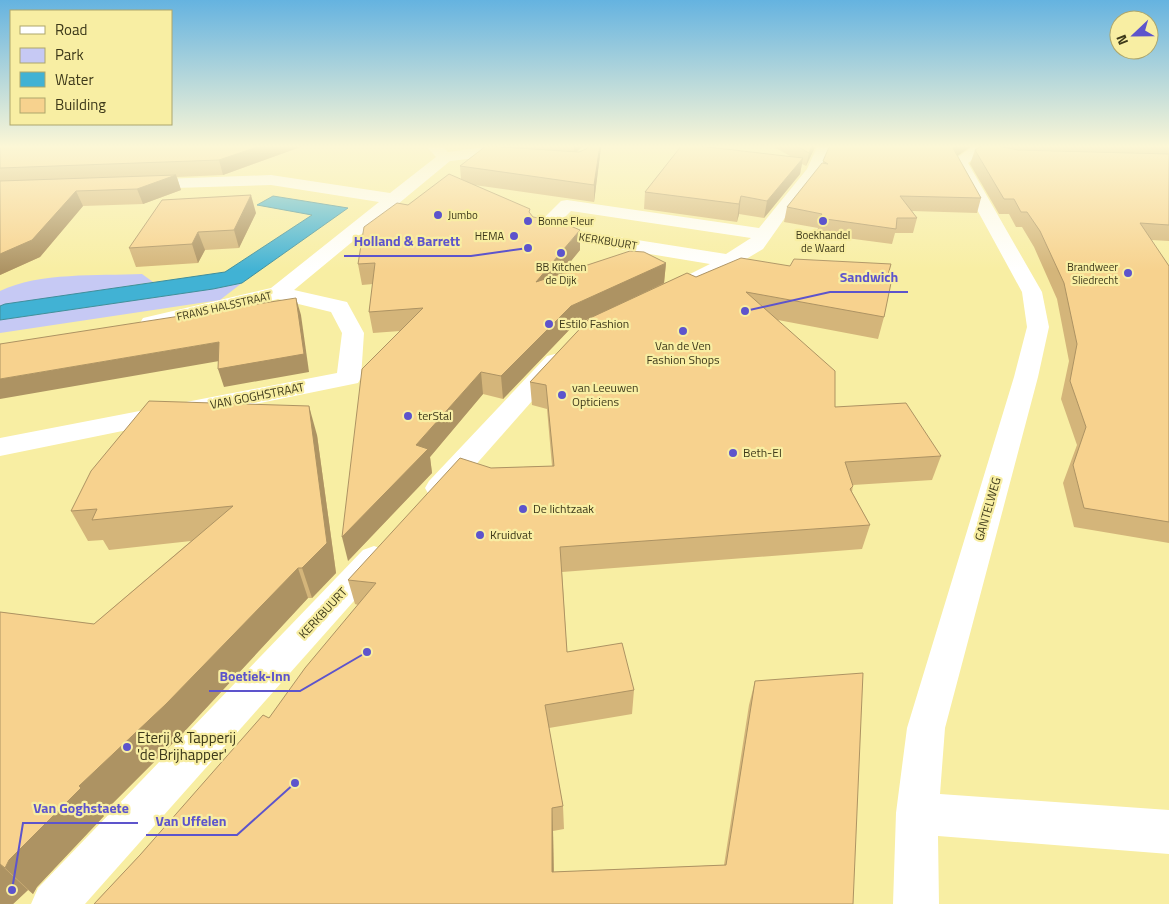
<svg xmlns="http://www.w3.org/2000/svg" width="1169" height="904" font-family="'Titillium Web',sans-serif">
<rect width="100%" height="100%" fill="#f8eea3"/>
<g fill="#c6c9f4">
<path d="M142,274L153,282L0,306V291C39,272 98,276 142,274Z"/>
<path d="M242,283L220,300L0,333V320L213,289Z"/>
</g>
<path fill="#41b2d4" stroke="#408e9c" d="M273,196L348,208L242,283L213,289L0,320V306L5,304L225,272L312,215L257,205Z"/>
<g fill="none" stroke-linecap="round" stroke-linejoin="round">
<g fill="#fff" fill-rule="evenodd">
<path d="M818,145H832L822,170L794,205L763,249L721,274L690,289L683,291L676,289L673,285L676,281L710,264L541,236L534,234L532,230L561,201L567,200L759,228L807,169ZM571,211L751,238L726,254L555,227Z"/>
<path d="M555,354L563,356L567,361L563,366L449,495L439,498L429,495L425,488L429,481L547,356Z"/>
<path d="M374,546L385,550L390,558L385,566L85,904H31L38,888L363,550Z"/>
</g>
<g fill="#fff" fill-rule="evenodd">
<path d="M425,145H440L448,152L477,148L513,151L518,153L521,156L518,159L513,161L477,158L450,161L294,290L347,302L364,333L361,378L358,383L0,456V438L337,373L342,333L331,312L278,299L151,330L143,328L140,323L143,318L271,288L379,202L271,185L142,189L136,188L134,184L136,180L271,175L390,193L436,157Z"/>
<path d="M975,145H992L968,163L1042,292L1049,327L1038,377L945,728L940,794L1169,810V854L938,836L939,904H893L896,813L907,728L1014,377L1027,327L1022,292L951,162Z"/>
</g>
</g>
<g fill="#d4b57a">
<path d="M0,145H306L223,175L177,177L181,190L143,204L83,206L40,257L0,275Z"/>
<path d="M494,145H584L577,152H579L586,149L590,145H601L594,202L474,185L530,213L533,217L580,250L560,274L666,263L664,283L696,277L790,266L891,264L886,282L884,317L878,339L778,320L835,407L941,456L932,480L853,485L852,492L870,525L862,549L562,572L567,652L634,690L632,714L549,728L563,806L564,829L553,831L554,872L724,865L749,705L755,681L853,904H94L269,718L358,605L355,604L348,580L491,468L552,466L547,409L532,405L530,382L590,318L572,327L503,399L483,394L430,457L432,473L348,561L400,331L373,333L369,312L373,284L362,285L358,264L408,205L461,179L460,166L494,146Z"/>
<path d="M770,145H816L806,166L802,164L800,174L764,218L739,214L737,222L644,209L645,192L790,156Z"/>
<path d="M983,145H1169V241L1151,240L1169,266V543L1074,527L1063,483L1077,445L1061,399L1069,361L1057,299L1034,247L1022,227H1016L1009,214H999L970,164L975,150Z"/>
<path d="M957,156L981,198L977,213L912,211L917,218L913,233H895L892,244L816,234L818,228L784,222L787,207L823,163V161Z"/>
<path d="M256,213L239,248L205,250L198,263L136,267L129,248Z"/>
<path d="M317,435L336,573L312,598H308L183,733L102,814L104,816L37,887L33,894L28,890L13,904H0V612L94,624L191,541L109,550L103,540L88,541L71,511Z"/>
</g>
<g fill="#ad9363">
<path d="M263,145H306L223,175L219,160Z"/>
<path d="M574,145H584L574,154Z"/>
<path d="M600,145H601V148L594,202V185Z"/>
<path d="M812,145H816L806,166L809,153Z"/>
<path d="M958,145H973L949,162L953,148Z"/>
<path d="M803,158L800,174L764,218L767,201Z"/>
<path d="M176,175L181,190L143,204L137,189Z"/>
<path d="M76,191L83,206L40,257L0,275V254Z"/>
<path d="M251,195L256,213L239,248L234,230Z"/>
<path d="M741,196L739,214L737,222L739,204Z"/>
<path d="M580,230V250L537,303L536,282Z"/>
<path d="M198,232L205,250L198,263L192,244Z"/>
<path d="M666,263L664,283L572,327L503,399L501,376L571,306Z"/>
<path d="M296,298L301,315L309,372L224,387L218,369Z"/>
<path d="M219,342L225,360L0,399V379Z"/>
<path d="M481,372L483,394L430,457L432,473L348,561L342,537L416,445Z"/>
<path d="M309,406L317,435L336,573L312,598L302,568Z"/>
<path d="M298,568L308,598L183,733L102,814L104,816L37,887L33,894L5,868L9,860L79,786Z"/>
<path d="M552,808L553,831L554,893L552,872Z"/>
<path d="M0,864L28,890L13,904H0Z"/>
</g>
<g fill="#f7d28e" stroke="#ad9363">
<path d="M0,145H263L219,160L0,168Z"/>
<path d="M590,145H600L594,185L460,166L486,146L579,152L586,149Z"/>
<path d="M682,145H690L803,158L767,201L741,196L739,204L645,192Z"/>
<path d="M795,145H812L809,153Z"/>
<path d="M830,145H958L953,148L981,198L900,196L917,218H897L896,229L819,218L822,214L787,207L822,163L828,164L823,161Z"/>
<path d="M983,145H993L1018,150L1169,154V225L1140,223L1169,266V522L1084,508L1073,465L1086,427L1070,381L1077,344L1064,283L1040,231L1027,212H1021L1014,199H1004L975,150Z"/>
<path d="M449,174L530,209L529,212L533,217L561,222L580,230L536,282L630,251L644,252L666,263L571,306L501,376L481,372L416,445L428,449L342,537L362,369L423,308L369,312L375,263L358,264L364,227L397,203L408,205Z"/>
<path d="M176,175L137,189L76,191L32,240L0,254V181Z"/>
<path d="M251,195L234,230L198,232L192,244L129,248L162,200Z"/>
<path d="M741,258L790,266L794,259L891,264L886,282L891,283L884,317L746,292L835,371V407L906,403L941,456L845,462L853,486L850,489L870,525L560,547L567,652L622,643L634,690L545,705L563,806L552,808V872L726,865L755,681L863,673L853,904H94L140,855L263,715L269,718L305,668L376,583L348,580L460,458L491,468L554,466L546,385L530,382L590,318L687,273L696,277Z"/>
<path d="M296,298L304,354L218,369L219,342L0,379V344Z"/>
<path d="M149,401L309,406L327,543L302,568H298L166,704L79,786L81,788L9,860L5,868L0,864V612L94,624L233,506L92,520L97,509L71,511L91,471Z"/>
</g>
<linearGradient id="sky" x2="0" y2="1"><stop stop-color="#65b3e0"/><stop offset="0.54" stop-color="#fcf7d6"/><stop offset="1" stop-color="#fcf7d6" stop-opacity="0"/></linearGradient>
<rect width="1169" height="271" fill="url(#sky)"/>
<g fill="#5d54cc" stroke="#f8eea3" stroke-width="2">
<circle cx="438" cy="215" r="5"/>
<circle cx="528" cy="221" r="5"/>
<circle cx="823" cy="221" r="5"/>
<circle cx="514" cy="236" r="5"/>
<circle cx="561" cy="253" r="5"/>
<circle cx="1128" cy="273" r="5"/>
<circle cx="549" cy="324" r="5"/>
<circle cx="683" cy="331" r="5"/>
<circle cx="562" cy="395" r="5"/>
<circle cx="408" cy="416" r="5"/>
<circle cx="733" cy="453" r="5"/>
<circle cx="523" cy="509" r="5"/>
<circle cx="480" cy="535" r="5"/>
<circle cx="127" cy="747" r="5"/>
</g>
<g text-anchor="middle" stroke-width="4.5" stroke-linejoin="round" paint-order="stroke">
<g font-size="11" fill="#3d391a" stroke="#f8eea3" text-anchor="start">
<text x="448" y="219">Jumbo</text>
<text x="538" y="225">Bonne Fleur</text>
<text x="823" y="239" text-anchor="middle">Boekhandel<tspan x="823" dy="13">de Waard</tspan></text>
<text x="504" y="240" text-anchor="end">HEMA</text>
<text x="561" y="271" text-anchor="middle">BB Kitchen<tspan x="561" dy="13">de Dijk</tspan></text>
<text x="1118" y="271" text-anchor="end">Brandweer<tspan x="1118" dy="13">Sliedrecht</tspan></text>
</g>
<g font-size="11" fill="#3d391a" stroke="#f8eea3">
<text transform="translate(608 241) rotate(9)" y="4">KERKBUURT</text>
<text transform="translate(224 306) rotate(-13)" y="4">FRANS HALSSTRAAT</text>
</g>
<g font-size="12" fill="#3d391a" stroke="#f8eea3" text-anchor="start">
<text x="559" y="328">Estilo Fashion</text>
<text x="683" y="350" text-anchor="middle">Van de Ven<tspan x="683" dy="14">Fashion Shops</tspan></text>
<text x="572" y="392">van Leeuwen<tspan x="572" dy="14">Opticiens</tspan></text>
<text x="418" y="420">terStal</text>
<text x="743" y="457">Beth-El</text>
<text x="533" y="513">De lichtzaak</text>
<text x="490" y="539">Kruidvat</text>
</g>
<g font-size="12" fill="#3d391a" stroke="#f8eea3">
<text transform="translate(257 396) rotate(-11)" y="4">VAN GOGHSTRAAT</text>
<text transform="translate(988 509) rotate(-74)" y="4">GANTELWEG</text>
<text transform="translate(323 613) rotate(-47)" y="4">KERKBUURT</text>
</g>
<g font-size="15" fill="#3d391a" stroke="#f8eea3" text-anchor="start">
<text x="137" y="743">Eterij &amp; Tapperij<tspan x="137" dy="17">'de Brijhapper'</tspan></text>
</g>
</g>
<path fill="none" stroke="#5d54cc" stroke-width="2" d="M528 248L471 256H344M745 311L830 292H908M367 652L300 691H209M12 890L23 823H138M295 783L237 835H146"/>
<g fill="#5d54cc" stroke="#f8eea3" stroke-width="2">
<circle cx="528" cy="248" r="5"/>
<circle cx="745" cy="311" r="5"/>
<circle cx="367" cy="652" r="5"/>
<circle cx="12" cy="890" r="5"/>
<circle cx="295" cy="783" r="5"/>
</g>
<g font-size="14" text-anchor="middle" font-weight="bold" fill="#5d54cc" stroke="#f8eea3" stroke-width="4.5" stroke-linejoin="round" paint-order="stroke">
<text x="407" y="246">Holland &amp; Barrett</text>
<text x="869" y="282">Sandwich</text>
<text x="255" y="681">Boetiek-Inn</text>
<text x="81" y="813">Van Goghstaete</text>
<text x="191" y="826">Van Uffelen</text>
</g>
<rect x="10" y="10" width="162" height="115" fill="#f8eea3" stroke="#ada66c"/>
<rect x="20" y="26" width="25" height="8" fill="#ffffff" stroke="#ada66c"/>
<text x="55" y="35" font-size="15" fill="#3d391a">Road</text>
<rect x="20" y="48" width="25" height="15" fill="#c6c9f4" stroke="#ada66c"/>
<text x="55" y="60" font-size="15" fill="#3d391a">Park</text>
<rect x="20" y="72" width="25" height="15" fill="#41b2d4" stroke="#ada66c"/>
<text x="55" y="85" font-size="15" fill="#3d391a">Water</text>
<rect x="20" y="98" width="25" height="15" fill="#f7d28e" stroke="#ada66c"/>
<text x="55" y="110" font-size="15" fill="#3d391a">Building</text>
<g transform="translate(1134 35) rotate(248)"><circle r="24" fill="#f8eea3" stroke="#ada66c"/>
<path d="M0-4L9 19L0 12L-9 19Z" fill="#5d54cc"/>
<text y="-8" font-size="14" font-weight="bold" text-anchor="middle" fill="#3d391a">N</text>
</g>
</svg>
